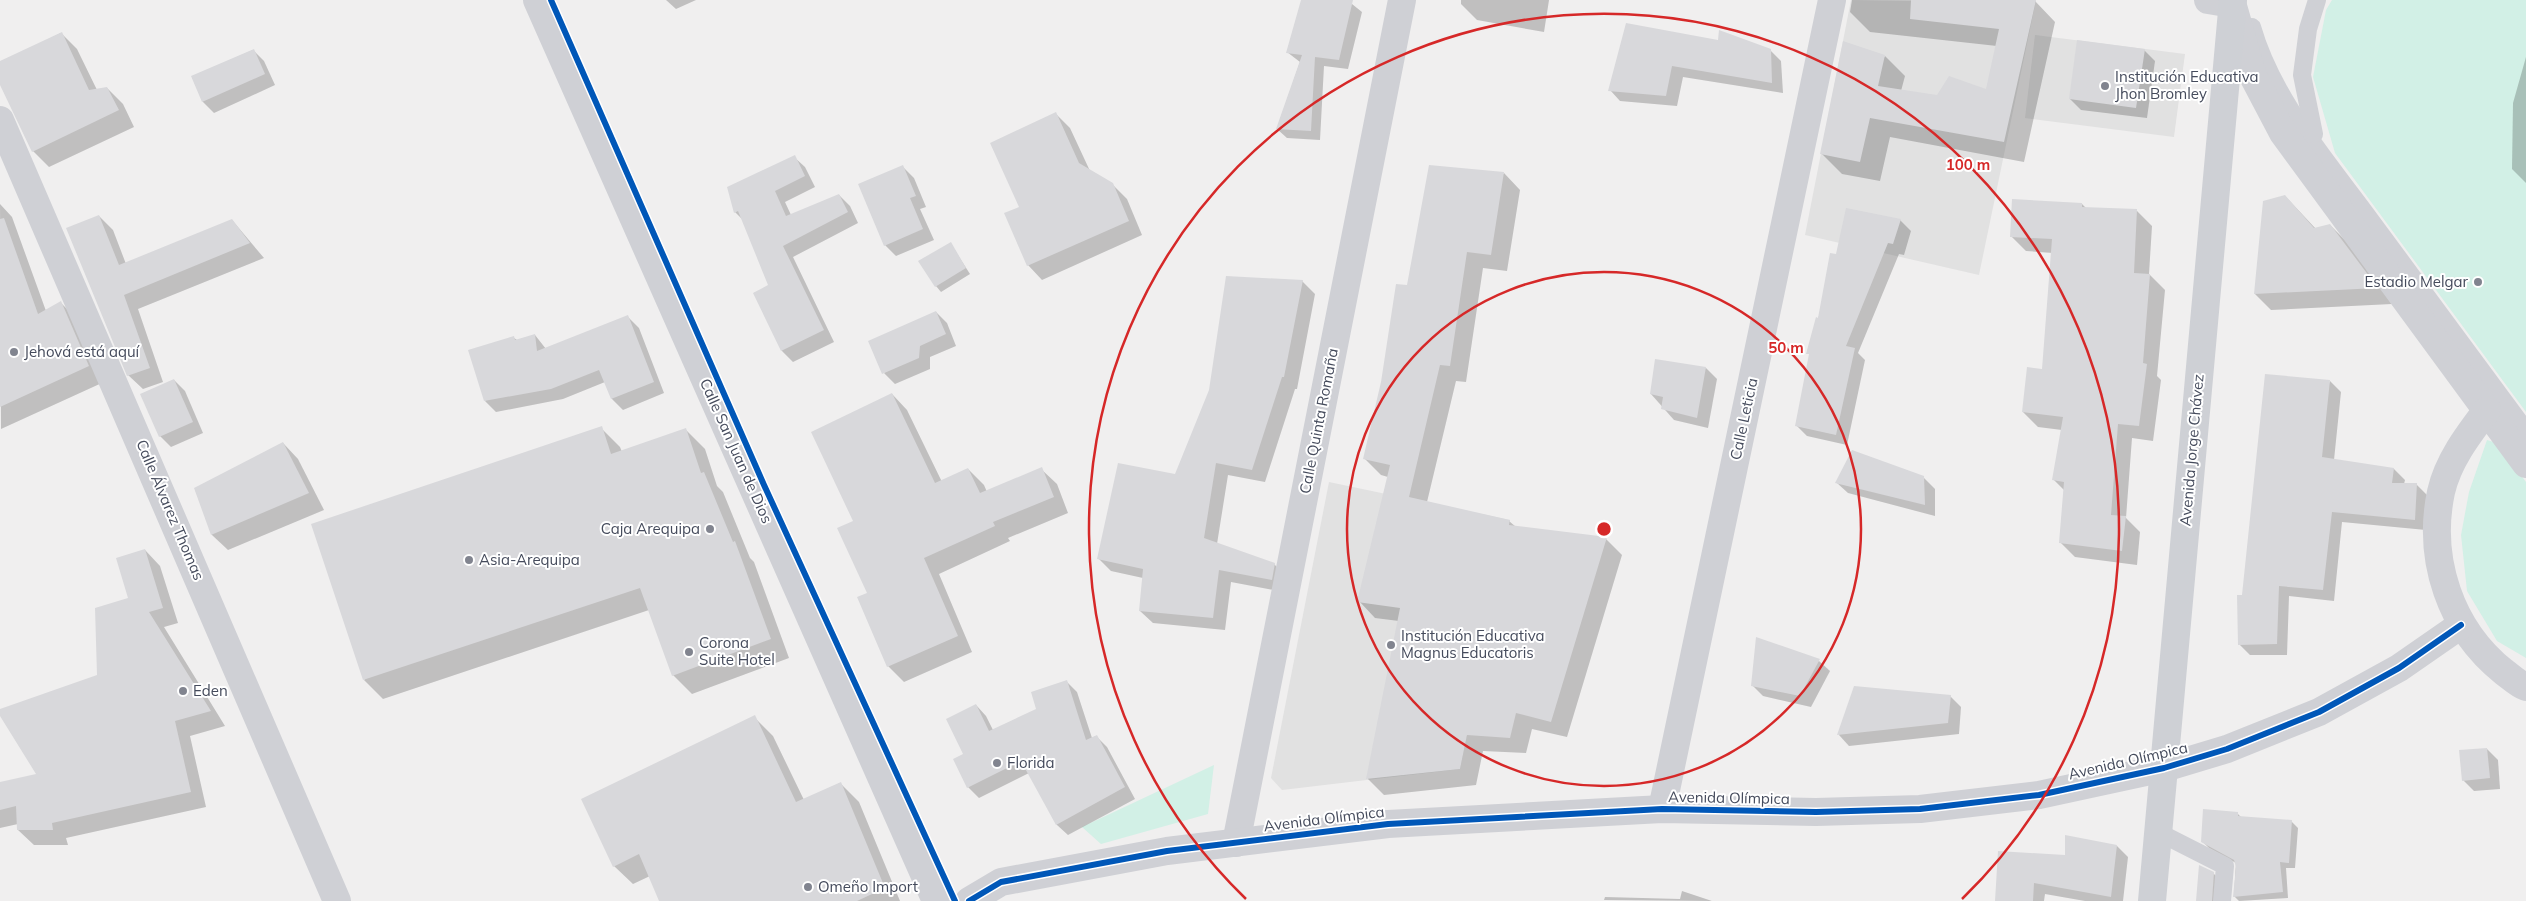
<svg xmlns="http://www.w3.org/2000/svg" width="2526" height="901" font-family="Mulish,sans-serif">
<rect width="100%" height="100%" fill="#f0efef"/>
<g fill="#e1e1e1">
<path d="M1851,0H2036L1979,275L1805,235Z"/>
<path d="M2035,35L2185,54L2174,137L2025,118Z"/>
<path d="M1329,482L1510,520L1460,769L1282,790L1271,778Z"/>
</g>
<g fill="#d2f0e6">
<path d="M2332,0H2526V412L2335,153L2313,77L2326,10Z"/>
<path d="M2487,440L2497,443L2526,482V658L2497,641L2467,591L2461,535L2469,492Z"/>
<path d="M1214,765L1208,814L1101,844L1082,827Z"/>
</g>
<g fill="#0003">
<path d="M666,0H696L676,9Z"/>
<path d="M1302,0H1347L1362,12L1348,69L1324,66L1320,140L1287,138L1277,129L1300,62L1287,52Z"/>
<path d="M1461,0H1549L1544,32L1477,20L1461,4Z"/>
<path d="M1852,0L2035,1L2055,22L2024,162L1890,137L1880,181L1842,174L1822,154L1885,56L1905,76L1901,91L1937,96L1987,90L1997,46L1870,32L1850,12Z"/>
<path d="M1627,25L1770,50L1781,61L1783,93L1683,77L1677,106L1620,101L1610,90Z"/>
<path d="M61,33L77,49L97,90L107,88L123,104L134,127L49,167L33,151L0,82V63Z"/>
<path d="M253,50L264,61L275,85L214,113L203,102L192,77Z"/>
<path d="M2144,50L2155,61L2147,118L2081,110L2070,99Z"/>
<path d="M2526,57V183L2512,169L2513,103Z"/>
<path d="M1056,114L1070,128L1090,171L1112,184L1127,199L1142,235L1042,280L1028,265L1020,207Z"/>
<path d="M794,157L805,167L815,187L785,202L791,215L839,195L850,206L858,223L793,257L834,342L793,362L782,351L754,293L770,286L744,221L735,212L728,188Z"/>
<path d="M903,167L914,178L926,207L920,209L934,240L896,256L885,245Z"/>
<path d="M1504,173L1520,190L1507,271L1483,268L1466,382L1456,381L1427,502L1509,521L1516,527L1606,539L1622,555L1567,737L1532,729L1526,753L1483,751L1476,785L1384,795L1368,779L1399,621L1375,618L1359,601L1388,477L1381,475L1365,459L1408,287Z"/>
<path d="M2285,196L2316,229L2330,225L2346,241L2392,304L2271,310L2255,294Z"/>
<path d="M0,204L12,217L46,311L61,303L77,319L104,382L1,429Z"/>
<path d="M2082,204L2087,209L2137,211L2152,226L2149,274L2165,290L2157,376L2161,380L2153,441L2132,438L2126,518L2140,532L2137,565L2075,557L2060,542L2064,490L2053,479L2062,430L2038,427L2023,412L2043,371L2053,253L2026,251L2011,236Z"/>
<path d="M99,216L113,230L126,264L232,220L264,258L138,309L163,382L143,389L128,375Z"/>
<path d="M1900,220L1911,231L1904,255L1899,254L1858,353L1865,360L1847,445L1807,436L1796,425L1810,355L1808,353L1837,255Z"/>
<path d="M950,243L970,274L941,292L936,286Z"/>
<path d="M1302,281L1315,294L1297,389H1295L1265,482L1228,475L1217,544L1274,564L1287,577L1284,592L1231,582L1225,630L1153,623L1140,611L1143,578L1111,571L1098,558L1176,475Z"/>
<path d="M936,312L947,323L956,346L930,357V369L895,384L884,373Z"/>
<path d="M628,317L639,328L664,393L623,410L612,399L605,382L563,399L496,412L485,401L514,338L517,340L535,335L546,349Z"/>
<path d="M1706,368L1717,379L1708,428L1674,420L1651,394Z"/>
<path d="M174,380L185,391L203,433L171,447L160,436Z"/>
<path d="M2330,381L2341,392L2334,460L2394,469L2405,480L2404,484H2416L2427,495L2426,530L2342,522L2334,601L2289,596L2287,655H2250L2239,644L2243,596Z"/>
<path d="M892,394L907,410L942,482L968,469L984,485L987,492L1041,469L1057,484L1068,513L1008,538L1010,541L939,574L972,652L904,682L888,666L869,593L855,521Z"/>
<path d="M601,428L620,447L622,452L686,430L705,449L717,486L723,492L750,558L754,562L789,658L692,694L673,675L649,610L383,699L364,680Z"/>
<path d="M283,443L298,459L324,510L228,550L212,535L195,489Z"/>
<path d="M1924,478L1935,489V516L1848,493L1837,483Z"/>
<path d="M145,550L160,566L178,623L164,627L225,726L190,736L206,807L66,838L68,845H34L18,830V824L0,828V783L38,775L0,714V710L99,676L130,599Z"/>
<path d="M1819,661L1830,671L1811,707L1763,696L1752,685Z"/>
<path d="M1066,681L1077,692L1092,738L1096,736L1107,747L1135,799L1068,835L1057,825L1029,773L979,798L968,787L965,755L976,705L986,716L993,730L1038,709Z"/>
<path d="M1855,688L1950,696L1961,707L1959,734L1849,746L1839,735Z"/>
<path d="M754,717L773,736L804,800L840,783L859,802L900,901H661L650,876L633,884L614,866Z"/>
<path d="M2487,749L2498,760L2500,789L2474,791L2463,780Z"/>
<path d="M2237,813L2242,818L2291,821L2298,828L2295,868H2286L2288,898L2239,901L2234,896L2236,863L2209,848L2202,841Z"/>
<path d="M2117,846L2128,857L2123,901H2085L2045,894L2044,901H1996L2067,856Z"/>
<path d="M2213,873L2219,879L2218,901H2197Z"/>
<path d="M1682,891L1712,901L1604,900L1605,897L1680,899Z"/>
</g>
<g fill="#d8d8db">
<path d="M1301,0H1353L1339,60L1315,57L1311,131L1276,129L1302,55L1286,53Z"/>
<path d="M1911,0H2036L2004,142L1870,118L1860,162L1820,154L1843,41L1885,55L1878,86L1937,95L1949,76L1986,89L1999,29L1910,19Z"/>
<path d="M1626,23L1718,40L1719,30L1771,49L1772,83L1672,66L1666,96L1608,91Z"/>
<path d="M62,32L89,90L107,87L119,110L32,152L0,85V61Z"/>
<path d="M2077,40L2145,49L2136,108L2069,99Z"/>
<path d="M254,49L265,74L202,102L191,76Z"/>
<path d="M1056,112L1079,163L1113,183L1129,221L1027,266L1004,213L1019,207L990,143Z"/>
<path d="M795,155L805,176L775,191L786,216L839,194L848,212L783,246L824,330L781,351L753,293L768,285L738,211L734,213L727,187Z"/>
<path d="M903,165L916,196L910,198L923,229L884,246L858,184Z"/>
<path d="M1429,165L1504,172L1491,255L1467,252L1450,366L1440,365L1409,497L1510,520L1509,525L1607,537L1551,722L1516,713L1510,738L1467,735L1460,769L1366,779L1400,608L1357,602L1390,465L1363,459L1381,382L1396,284L1407,285Z"/>
<path d="M2285,195L2314,228L2330,224L2378,288L2254,294L2263,201Z"/>
<path d="M2012,199L2082,203V207L2137,209L2134,273L2150,274L2143,363L2147,364L2139,426L2118,424L2111,515L2126,516L2122,551L2059,543L2064,482L2052,480L2063,417L2022,412L2027,367L2042,369L2052,239L2010,237Z"/>
<path d="M1846,208L1901,219L1893,244L1888,243L1846,346L1855,348L1836,435L1795,426L1809,354H1806L1816,317L1818,318L1830,253L1836,254Z"/>
<path d="M99,215L119,265L232,219L250,243L124,295L150,368L127,376L66,228Z"/>
<path d="M4,218L38,314L61,301L89,366L0,407V219Z"/>
<path d="M951,242L966,268L935,287L918,261Z"/>
<path d="M1226,276L1303,280L1284,377H1282L1252,470L1216,463L1204,538L1275,563L1272,580L1219,570L1213,618L1139,611L1143,569L1097,559L1118,463L1175,474L1209,390Z"/>
<path d="M936,311L946,334L920,346L919,358L882,374L868,341Z"/>
<path d="M628,315L654,382L611,399L599,370L551,389L484,401L468,350L514,336L515,340L535,334L537,351Z"/>
<path d="M1655,359L1706,367L1697,418L1661,409L1663,397L1650,394Z"/>
<path d="M2265,374L2330,380L2322,457L2394,468L2392,483H2417L2415,520L2332,512L2323,590L2279,586L2277,644L2238,645L2237,595H2242Z"/>
<path d="M174,379L193,422L159,437L140,394Z"/>
<path d="M892,393L935,483L968,468L980,493L1042,467L1054,497L993,522L995,526L924,558L958,636L887,667L857,597L867,593L837,528L853,521L811,432Z"/>
<path d="M602,426L611,454L686,428L701,473L704,472L733,542L735,541L771,639L672,676L640,588L363,680L311,524Z"/>
<path d="M283,442L309,493L211,535L194,488Z"/>
<path d="M1852,450L1924,476L1925,505L1835,483Z"/>
<path d="M145,549L163,608L149,612L211,711L175,721L191,792L52,823L53,830H17L16,806L0,810V782L36,774L0,716V709L97,675L95,608L128,598L116,558Z"/>
<path d="M1756,637L1820,659L1800,696L1751,686Z"/>
<path d="M1067,680L1086,740L1097,735L1125,787L1056,825L1021,761L967,788L953,759L963,754L946,719L976,704L989,731L1036,709L1031,692Z"/>
<path d="M1854,686L1951,695L1948,723L1837,735Z"/>
<path d="M755,715L796,802L841,782L885,888L857,901H659L639,854L613,867L581,799Z"/>
<path d="M2487,748L2490,778L2462,781L2459,750Z"/>
<path d="M2203,809L2238,812V816L2292,820L2289,863L2280,862L2283,892L2233,897L2236,867L2234,860L2201,842Z"/>
<path d="M2065,835L2117,845L2111,897L2034,883L2033,901H1995L1998,851L2065,855Z"/>
<path d="M2199,865L2214,872L2212,901H2196Z"/>
</g>
<g fill="none" stroke-linecap="round" stroke-linejoin="round">
<g stroke="#cfd0d5" stroke-width="18">
<path d="M2252,27C2272,97 2323,156 2366,214C2419,286 2473,359 2526,431"/>
<path d="M2314,134L2302,75L2308,29L2317,0"/>
<path d="M2158,832L2225,866L2222,901"/>
</g>
<g stroke="#cfd0d5" stroke-width="28">
<path d="M537,0L936,901"/>
<path d="M2208,0L2232,4"/>
<path d="M2233,6L2253,76L2283,133L2526,464"/>
<path d="M0,120L337,901"/>
<path d="M2487,410C2468,435 2448,461 2441,492C2427,559 2450,629 2504,672C2511,677 2518,684 2526,687"/>
<path d="M1662,809L1832,0"/>
<path d="M1236,843L1402,0"/>
<path d="M969,901L1001,882L1167,851L1388,824L1662,809L1816,812L1920,809L2039,795L2164,768L2227,749L2319,712L2399,668L2461,625"/>
</g>
<path stroke="#ced0d5" stroke-width="28" d="M2152,901L2233,0"/>
<g stroke="#fff" stroke-width="9">
<g id="cycleway">
<path d="M551,0L764,485L955,901"/>
<path d="M969,901L1001,882L1167,851L1388,824L1662,809L1816,812L1920,809L2039,795L2164,768L2227,749L2319,712L2399,668L2461,625"/>
</g>
</g>
<use href="#cycleway" stroke="#0057b8" stroke-width="6"/>
</g>
<g fill="none" stroke="#d62828" stroke-width="2.5">
<circle cx="1604" cy="529" r="257"/>
<path d="M1246 899A515 515 0 1 1 1962 899"/>
</g>
<g fill="#81848f" stroke="#fff" stroke-width="2">
<circle cx="2105" cy="86" r="5"/>
<circle cx="2478" cy="282" r="5"/>
<circle cx="14" cy="352" r="5"/>
<circle cx="710" cy="529" r="5"/>
<circle cx="469" cy="560" r="5"/>
<circle cx="1391" cy="645" r="5"/>
<circle cx="689" cy="652" r="5"/>
<circle cx="183" cy="691" r="5"/>
<circle cx="997" cy="763" r="5"/>
<circle cx="808" cy="887" r="5"/>
</g>
<g text-anchor="middle" stroke-width="4" stroke-linejoin="round" paint-order="stroke">
<g font-size="15" fill="#454b5c" stroke="#fff" text-anchor="start">
<text x="2115" y="82">Institución Educativa<tspan x="2115" dy="17">Jhon Bromley</tspan></text>
<text x="2468" y="287" text-anchor="end">Estadio Melgar</text>
<text x="24" y="357">Jehová está aquí</text>
<text x="700" y="534" text-anchor="end">Caja Arequipa</text>
<text x="479" y="565">Asia-Arequipa</text>
<text x="1401" y="641">Institución Educativa<tspan x="1401" dy="17">Magnus Educatoris</tspan></text>
<text x="699" y="648">Corona<tspan x="699" dy="17">Suite Hotel</tspan></text>
<text x="193" y="696">Eden</text>
<text x="1007" y="768">Florida</text>
<text x="818" y="892">Omeño Import</text>
</g>
<g font-size="15" fill="#454b5c" stroke="#fff">
<text transform="translate(1744 419) rotate(-78)" y="5">Calle Leticia</text>
<text transform="translate(1319 421) rotate(-79)" y="5">Calle Quinta Romaña</text>
<text transform="translate(2192 450) rotate(-85)" y="5">Avenida Jorge Chávez</text>
<text transform="translate(736 451) rotate(66)" y="5">Calle San Juan de Dios</text>
<text transform="translate(170 510) rotate(67)" y="5">Calle Álvarez Thomas</text>
<text transform="translate(2128 761) rotate(-13)" y="5">Avenida Olímpica</text>
<text transform="translate(1729 798) rotate(1)" y="5">Avenida Olímpica</text>
<text transform="translate(1324 819) rotate(-7)" y="5">Avenida Olímpica</text>
</g>
</g>
<circle cx="1604" cy="529" r="8" fill="#d62828" stroke="#fff" stroke-width="2.5"/>
<g font-size="15" text-anchor="middle" font-weight="bold" fill="#d62828" stroke="#fff" stroke-width="4" stroke-linejoin="round" paint-order="stroke">
<text x="1968" y="170">100 m</text>
<text x="1786" y="353">50 m</text>
</g>
</svg>
